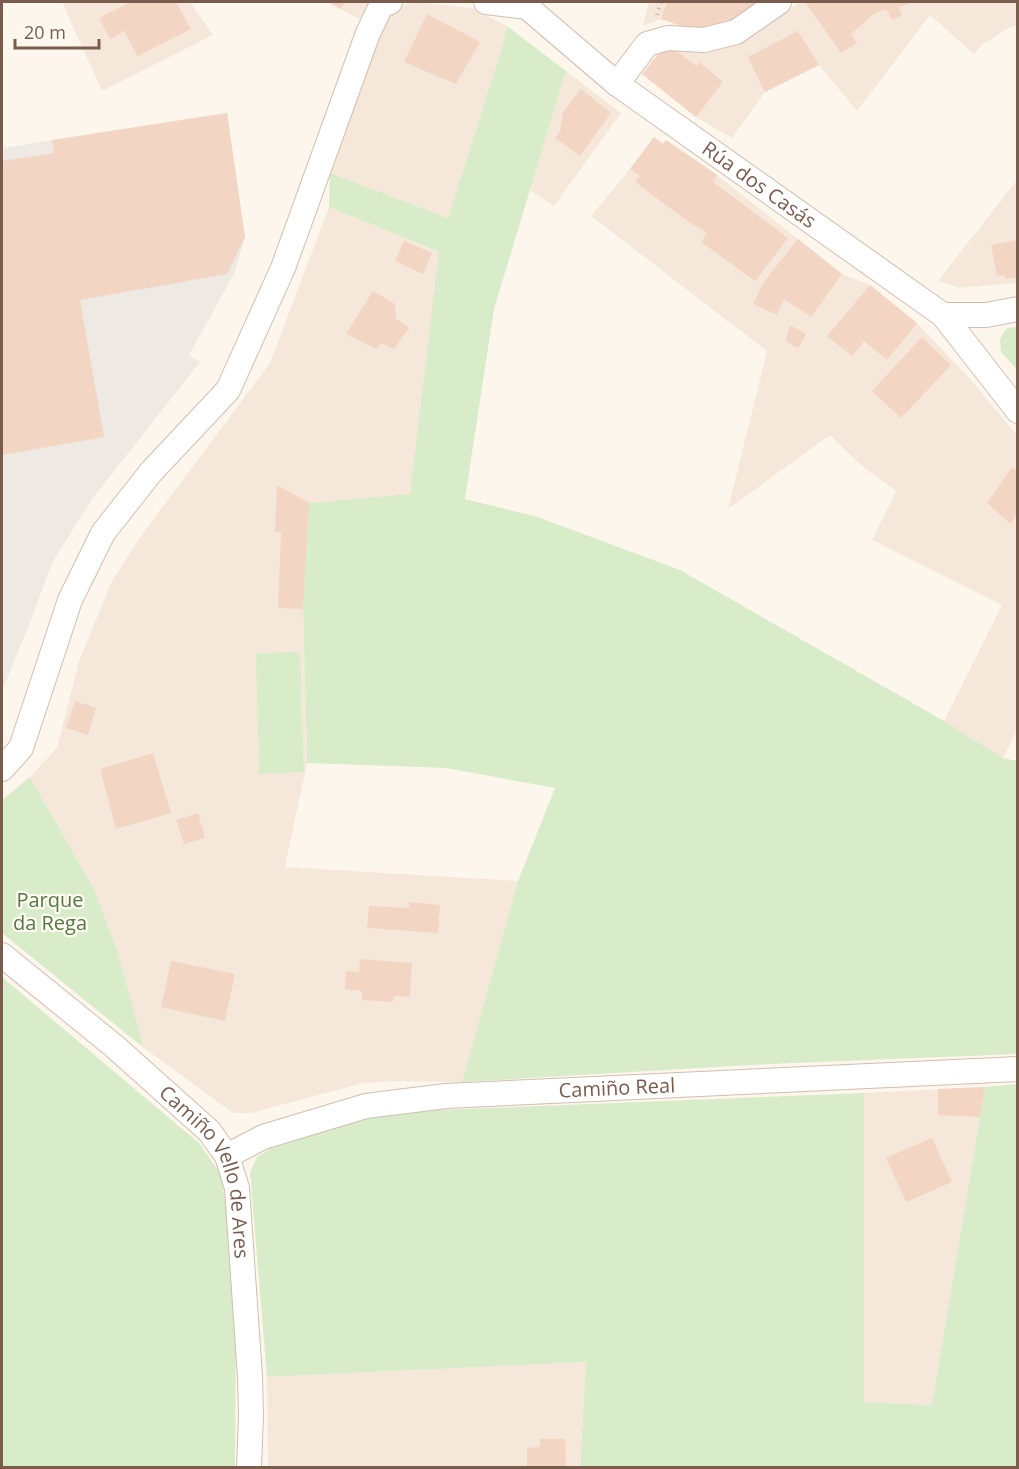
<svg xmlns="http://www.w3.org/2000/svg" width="1019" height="1469" font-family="'Open Sans',sans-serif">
<rect width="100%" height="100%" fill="#fdf6ec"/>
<g fill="#f5e8da">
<path d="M62,2H190L213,35L102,91Z"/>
<path d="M328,2H371L359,19Z"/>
<path d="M412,2L472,8L507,26L500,54L448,218L330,173L377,34L392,12Z"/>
<path d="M649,2H762L698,32L661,19L643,26Z"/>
<path d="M801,2H1017V25L1009,28L983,44L974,54L930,15L857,111L819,65L765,92L732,138L696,117L642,74L664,47L785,12Z"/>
<path d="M566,71L621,113L554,206L530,190Z"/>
<path d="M654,137L663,144L666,140L717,175L842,274L870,285L917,323L969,378L1017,435L1018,728L1003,758L944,721L1002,605L872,540L896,491L863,467L830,435L728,509L767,351L591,216L630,169Z"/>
<path d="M1017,180V283L959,288L938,281Z"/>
<path d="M329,207L443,254L410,495L309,503L303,609L307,763L285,867L518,881L462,1082L396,1081L363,1083L251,1113H233L144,1048L117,949L94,889L30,777L57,748L79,661L112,581L143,533L270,363Z"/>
<path d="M985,1087L932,1405L864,1402V1093Z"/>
<path d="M586,1362L580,1467H268L267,1377Z"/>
</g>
<path fill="#efe9e4" d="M227,113L245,237L234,274L189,355L200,362L92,499L52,563L29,625L2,691V148Z"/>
<g fill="#d8ecc9">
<path d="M507,26L566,71L494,309L465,499L538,517L680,570L944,721L1003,758L1017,761V1054L769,1064L462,1082L518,881L555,788L446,768L307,763L303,609L309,503L410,494L439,252L329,207L330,173L448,218L500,54Z"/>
<path d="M1017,327H1018L1017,370L1001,352L1000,339L1007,328Z"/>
<path d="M300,652L304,772L259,774L256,653Z"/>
<path d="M30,777L94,889L117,949L144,1048L2,933V800Z"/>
<path d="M2,977L200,1144L221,1175L227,1214L236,1308L235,1467H2Z"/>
<path d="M1017,1084V1467H580L586,1362L267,1377L250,1172L257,1157L271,1148L367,1117L439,1110L864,1093V1402L932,1405L985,1087Z"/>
</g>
<g fill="#f3d5c3">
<path d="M131,2H176L191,29L137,56L124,31L110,39L99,18Z"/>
<path d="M328,2H345L341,9Z"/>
<path d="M667,2H756L759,4L733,25L698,32L661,19Z"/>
<path d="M805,2H907L908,4L899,7L902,15L892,20L886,9L875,13L851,34L857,43L841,53Z"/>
<path d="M427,14L480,42L456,84L404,62Z"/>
<path d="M798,31L819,65L765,92L748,57Z"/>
<path d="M664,47L673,48L696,66L699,62L723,82L696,117L642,74Z"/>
<path d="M581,89L611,113L580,156L555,138L560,131L563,112Z"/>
<path d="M227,113L245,237L227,274L80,300L104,437L2,455V161L54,153L52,140Z"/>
<path d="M654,137L663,144L666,140L717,175L713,182L788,238L755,281L701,242L707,233L686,220L635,182L640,176L630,169Z"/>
<path d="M798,239L842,274L811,317L784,299L777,315L753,304L763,283Z"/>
<path d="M1017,240V277L1005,279V275L997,276L991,245Z"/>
<path d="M404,241L432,253L423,274L395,261Z"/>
<path d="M870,285L917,323L887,360L864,341L852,356L827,336Z"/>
<path d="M373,291L395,304L396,319L409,328L394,349L381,343L376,349L346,334Z"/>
<path d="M790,325L806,334L798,348L785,341Z"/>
<path d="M922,337L951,365L901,418L872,391Z"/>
<path d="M1012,467L1017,471V513L1011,524L987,503Z"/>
<path d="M277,485L309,503L303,609L278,608L281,532H275Z"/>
<path d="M75,701L96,708L88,735L66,728Z"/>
<path d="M153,753L171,813L116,829L100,769Z"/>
<path d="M198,813L205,838L184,844L176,820Z"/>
<path d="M409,902L440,905L438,933L367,928L369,906L409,908Z"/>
<path d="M360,959L412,963L410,997L395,996L392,1002L362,1000V991L345,989L346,971L359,972Z"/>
<path d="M171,961L235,974L225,1021L161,1007Z"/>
<path d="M985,1087L980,1117L938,1115V1089Z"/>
<path d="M932,1138L952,1182L906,1202L886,1158Z"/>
<path d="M540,1439H565L566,1467H527V1448L540,1447Z"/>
</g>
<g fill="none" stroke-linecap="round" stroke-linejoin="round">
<g stroke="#d1beb0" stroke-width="26">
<g id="street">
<path d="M486,2L527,7"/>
<path id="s1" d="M525,2L527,7L617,84L943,315H986L1018,309"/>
<path d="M617,84L647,44L668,38L704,40L736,32L779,2"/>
<path d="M943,315L1018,411"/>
<path d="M2,769L21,748L70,600L103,533L151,472L228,390L283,268L368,33L381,6L390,2"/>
<path id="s2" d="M2,955L114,1046L209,1131L227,1156L237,1188L250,1377L251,1414L249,1468"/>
<path id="s3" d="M227,1156L263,1137L366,1106L446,1096L1018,1069"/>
</g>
</g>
<path stroke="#d9b8a5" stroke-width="4" stroke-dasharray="1.5 4.5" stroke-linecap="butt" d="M657,15L661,2"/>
<use href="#street" stroke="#fff" stroke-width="24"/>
</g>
<g text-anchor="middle" stroke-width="4.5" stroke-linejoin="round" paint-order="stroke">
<g font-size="20" fill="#7a5c4d" stroke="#fffaf3">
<text dy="7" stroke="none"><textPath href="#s1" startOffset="298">Rúa dos Casás</textPath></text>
<text dy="7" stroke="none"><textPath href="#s3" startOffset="400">Camiño Real</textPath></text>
<text dy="7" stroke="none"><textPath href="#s2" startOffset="308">Camiño Vello de Ares</textPath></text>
</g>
<g font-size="20" fill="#537a41" stroke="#fffaf3">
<text x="50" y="907">Parque<tspan x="50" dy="23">da Rega</tspan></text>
</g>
</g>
<rect width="1019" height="1469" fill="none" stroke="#7a5c4d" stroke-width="6"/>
<path d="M15 39v9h84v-9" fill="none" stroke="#7a5c4d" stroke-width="3"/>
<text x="24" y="39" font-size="18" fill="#7a5c4d" stroke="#fffaf3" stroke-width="4.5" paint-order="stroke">20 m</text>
</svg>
